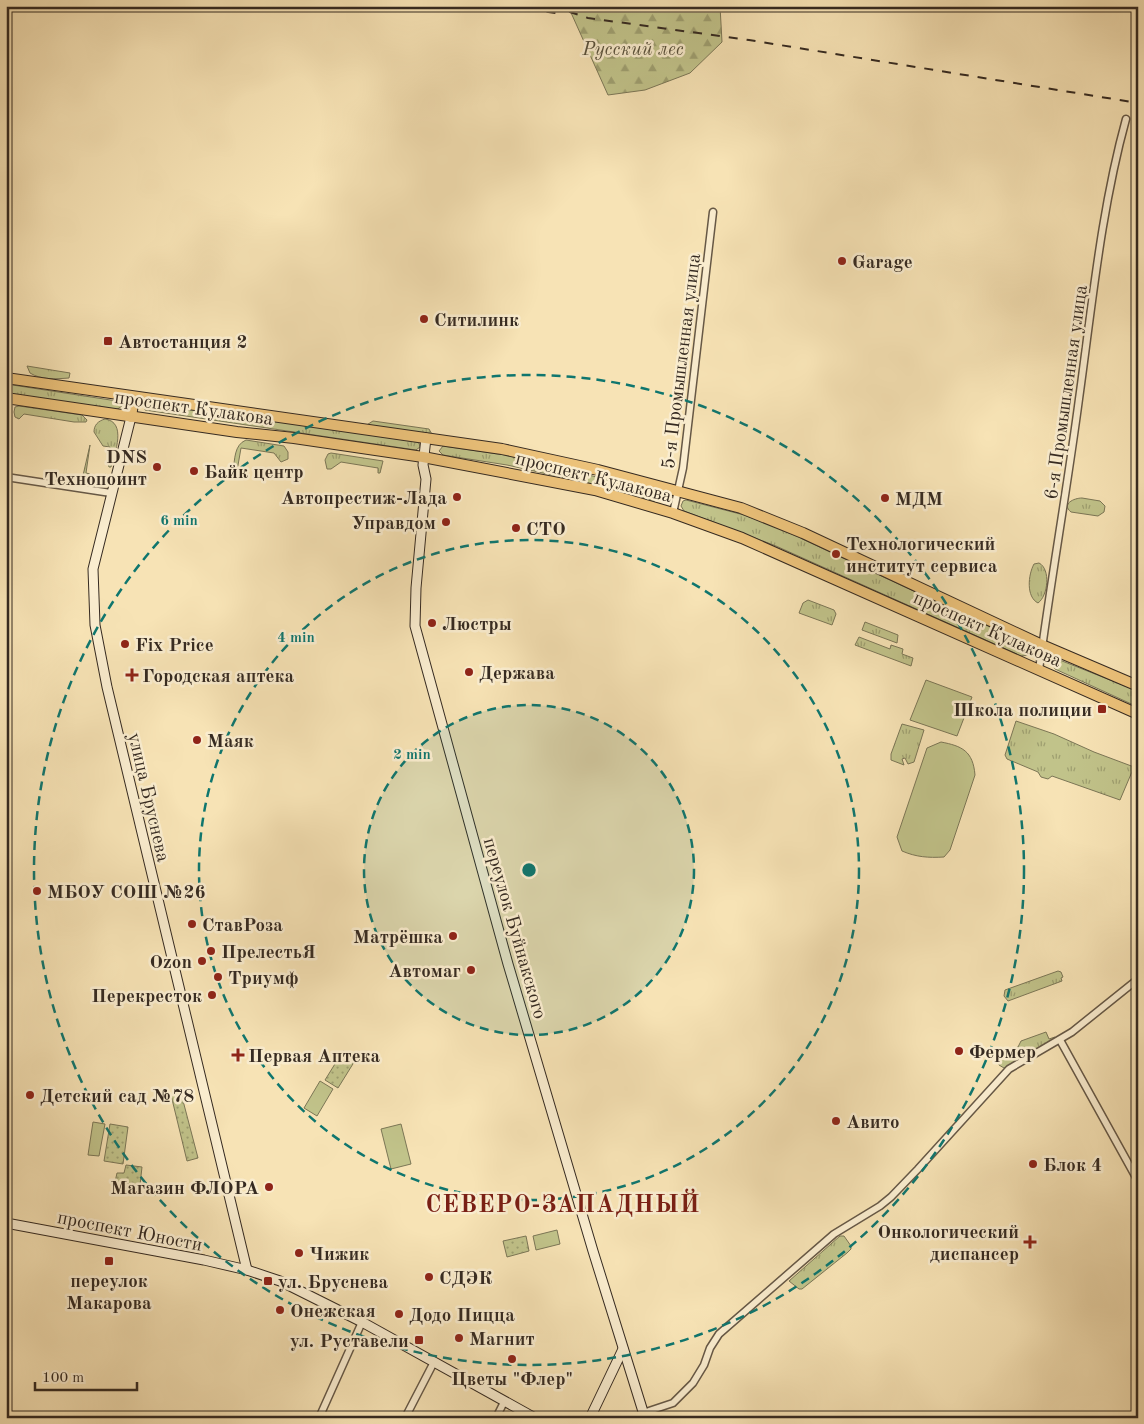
<svg xmlns="http://www.w3.org/2000/svg" width="1144" height="1424" font-family="'Old Standard TT',serif">
<defs>
<pattern id="grass-tufts" width="24" height="20" patternUnits="userSpaceOnUse" patternTransform="scale(1.25)"><rect width="24" height="20" fill="#c1c38a"/><path d="M3 7l-1-3M5 7V3M7 7l1-3M15 17l-1-3M17 17v-4M19 17l1-3" fill="none" stroke="#9e9f70"/></pattern>
<pattern id="forest-firs" width="22" height="20" patternUnits="userSpaceOnUse" patternTransform="scale(1.25)"><rect width="22" height="20" fill="#c1c38a"/><path d="M5 1l3.5 6h-7zM16 11l3.5 6h-7z" fill="#9e9f70"/></pattern>
<pattern id="park-dots" width="8" height="8" patternUnits="userSpaceOnUse" patternTransform="scale(1.25)"><rect width="8" height="8" fill="#c1c38a"/><path d="M2 2h.1M6 6h.1" fill="none" stroke="#9e9f70" stroke-width="1.8" stroke-linecap="round"/></pattern>
</defs>
<rect width="100%" height="100%" fill="#f7e3b5"/>
<filter id="stains"><feTurbulence type="fractalNoise" baseFrequency=".004" numOctaves="4"/><feColorMatrix values="0 0 0 0 .2 0 0 0 0 .09 0 0 0 0 .02 0 0 0 .5 -.17"/></filter>
<radialGradient id="worn" r=".72"><stop offset=".6" stop-color="#630" stop-opacity="0"/><stop offset="1" stop-color="#630" stop-opacity=".3"/></radialGradient>
<g fill="url(#grass-tufts)" stroke="#7b7656">
<path d="M27,366L70,373L69,378C56,379 41,380 30,373Z"/>
<path d="M6,384L117,401L120,402L122,406L116,410L6,393Z"/>
<path d="M146,401L417,442L419,443L420,447L416,450L145,410Z"/>
<path d="M19,406L82,415L87,420L86,422H74L24,414L19,419L15,417L14,412L15,407Z"/>
<path d="M105,419C127,422 115,453 111,467H109L108,464L110,447L103,446L94,432C94,425 98,421 105,419Z"/>
<path d="M373,421L429,429L433,436L365,426Z"/>
<path d="M246,440L284,446L288,452V459L281,462L274,453L241,448L237,471H233C235,459 234,445 246,440Z"/>
<path d="M90,445L86,473L90,474V479L103,481L105,474L109,476C104,487 92,489 81,484Z"/>
<path d="M443,446L512,456L657,492L659,497L655,501L592,484L507,465L443,455L439,451Z"/>
<path d="M331,453L383,461L380,473H378V468L341,462L331,469H327L325,460L328,454Z"/>
<path d="M1082,498L1100,501L1105,506L1104,512L1098,516L1071,512C1061,504 1074,498 1082,498Z"/>
<path d="M686,500L744,515L779,528L1027,644L1031,648L1029,655L1021,656L776,546L684,511L681,506L683,501Z"/>
<path d="M1039,563C1051,569 1048,596 1038,603C1026,597 1028,575 1034,564Z"/>
<path d="M808,600L834,610L836,614L832,625L799,613L803,603Z"/>
<path d="M865,622L898,635L897,643L862,630Z"/>
<path d="M859,637L890,649L891,645L903,649L902,654L913,658L911,666L855,645Z"/>
<path d="M1057,659L1138,691V707L1055,669L1053,665Z"/>
<path d="M1016,721L1054,734L1094,752L1134,767L1120,800L1052,776L1048,779L1041,777L1038,772L1007,759L1005,755Z"/>
<path d="M902,724L924,730L914,762L908,764L905,758L902,759L904,765L891,760V754Z"/>
<path d="M1058,971L1061,972L1063,977L1061,978L1062,981L1008,1001L1004,996L1005,990Z"/>
<path d="M1046,1032L1049,1039L1055,1037L1057,1039L1008,1067L1004,1068L999,1065L998,1056L1018,1047L1021,1041Z"/>
<path d="M840,1236H844L851,1246V1249L847,1253L802,1289H799L789,1281Z"/>
</g>
<path fill="url(#forest-firs)" stroke="#7b7656" d="M568,6H720L722,42L690,73L645,90L608,95Z"/>
<g fill="url(#park-dots)" stroke="#7b7656">
<path d="M343,1051L356,1059L338,1088L325,1080Z"/>
<path d="M181,1093L198,1158L187,1161L171,1095Z"/>
<path d="M110,1124L128,1127L123,1164L104,1161Z"/>
<path d="M126,1165L142,1167L140,1185L115,1182L117,1173H124Z"/>
<path d="M526,1236L529,1251L507,1257L503,1241Z"/>
</g>
<g fill="#c1c38a" stroke="#7b7656">
<path d="M926,680L972,697L957,736L910,720Z"/>
<path d="M941,742C962,746 973,751 975,775L950,850L944,857C928,858 916,857 902,851L897,837L927,748Z"/>
<path d="M320,1081L333,1089L317,1116L304,1108Z"/>
<path d="M93,1122L105,1124L99,1156L88,1155Z"/>
<path d="M401,1124L411,1164L391,1169L381,1129Z"/>
<path d="M557,1230L560,1244L536,1250L533,1236Z"/>
</g>
<g fill="none" stroke-linecap="round" stroke-linejoin="round">
<g stroke="#665846" stroke-width="9">
<g id="street">
<path d="M6,477L111,493"/>
<path d="M673,513L683,468L713,212"/>
<path d="M1039,670C1051,579 1067,490 1079,399C1092,306 1101,210 1126,119"/>
<path d="M1060,1040L1138,1181"/>
<path d="M643,1413L673,1403L693,1383L704,1365L710,1348L719,1334L834,1234L880,1206L891,1197L918,1169L1009,1069L1072,1032L1138,979"/>
<path d="M319,1418L362,1322"/>
<path d="M405,1418L434,1362"/>
<path d="M496,1418L504,1402"/>
</g>
</g>
<g stroke="#352a21" stroke-width="11">
<g id="secondary">
<path d="M131,417L93,569L95,625L107,687L247,1270"/>
<path d="M426,438L423,465L426,479L416,588L415,626L508,964L593,1251L645,1418"/>
<path d="M6,1223L204,1260L247,1270L280,1281L362,1322L535,1418"/>
<path d="M590,1418L623,1349"/>
</g>
</g>
<g stroke="#352a21" stroke-width="12">
<g id="primary">
<path d="M6,378L502,449L598,470L741,508L803,533L1042,645L1138,686"/>
<path d="M6,398L237,432L294,438L423,457L595,490L673,513L742,538L1138,714"/>
<path d="M131,417L134,397"/>
</g>
</g>
<use href="#street" stroke="#faedcf" stroke-width="6"/>
<use href="#secondary" stroke="#faedcf" stroke-width="9"/>
<use href="#primary" stroke="#ecc27a" stroke-width="10"/>
<g stroke="#352a21" stroke-width="2" stroke-dasharray="9 9" stroke-linecap="butt">
<path d="M511,6L561,14"/>
<path d="M552,6L588,18L749,40L1138,103"/>
</g>
</g>
<circle cx="529" cy="870" r="165" fill="#0f766e" fill-opacity=".12"/>
<g fill="none" stroke="#0f766e" stroke-width="2.5" stroke-dasharray="9 6">
<circle cx="529" cy="870" r="165"/>
<circle cx="529" cy="870" r="330"/>
<circle cx="529" cy="870" r="495"/>
</g>
<g fill="#8f2418" stroke="#faedcf" stroke-width="2">
<circle cx="842" cy="261" r="5"/>
<circle cx="424" cy="319" r="5"/>
<rect x="103" y="336" width="10" height="10" rx="2.5"/>
<circle cx="157" cy="467" r="5"/>
<circle cx="194" cy="471" r="5"/>
<circle cx="457" cy="497" r="5"/>
<circle cx="885" cy="498" r="5"/>
<circle cx="446" cy="522" r="5"/>
<circle cx="516" cy="528" r="5"/>
<circle cx="836" cy="554" r="5"/>
<circle cx="432" cy="623" r="5"/>
<circle cx="125" cy="644" r="5"/>
<circle cx="469" cy="672" r="5"/>
<path d="M129.5 667.5h5v5h5v5h-5v5h-5v-5h-5v-5h5z"/>
<rect x="1097" y="704" width="10" height="10" rx="2.5"/>
<circle cx="197" cy="740" r="5"/>
<circle cx="37" cy="891" r="5"/>
<circle cx="192" cy="924" r="5"/>
<circle cx="453" cy="936" r="5"/>
<circle cx="211" cy="951" r="5"/>
<circle cx="202" cy="961" r="5"/>
<circle cx="471" cy="970" r="5"/>
<circle cx="218" cy="977" r="5"/>
<circle cx="212" cy="995" r="5"/>
<circle cx="959" cy="1051" r="5"/>
<path d="M235.5 1047.5h5v5h5v5h-5v5h-5v-5h-5v-5h5z"/>
<circle cx="30" cy="1095" r="5"/>
<circle cx="836" cy="1121" r="5"/>
<circle cx="1033" cy="1164" r="5"/>
<circle cx="269" cy="1187" r="5"/>
<path d="M1027.5 1234.5h5v5h5v5h-5v5h-5v-5h-5v-5h5z"/>
<circle cx="299" cy="1253" r="5"/>
<rect x="104" y="1256" width="10" height="10" rx="2.5"/>
<circle cx="429" cy="1277" r="5"/>
<rect x="263" y="1276" width="10" height="10" rx="2.5"/>
<circle cx="280" cy="1310" r="5"/>
<circle cx="399" cy="1314" r="5"/>
<circle cx="459" cy="1338" r="5"/>
<rect x="414" y="1335" width="10" height="10" rx="2.5"/>
<circle cx="512" cy="1359" r="5"/>
</g>
<g text-anchor="middle" stroke-width="5" stroke-linejoin="round" paint-order="stroke">
<g font-size="19" font-style="italic" fill="#58503b" stroke="#faedcf">
<text x="633" y="55">Русский лес</text>
</g>
<g font-size="19" font-weight="bold" fill="#352a21" stroke="#faedcf" text-anchor="start">
<text x="852" y="268">Garage</text>
<text x="434" y="326">Ситилинк</text>
<text x="118" y="348">Автостанция 2</text>
<text x="147" y="463" text-anchor="end">DNS<tspan x="147" dy="22">Технопоинт</tspan></text>
<text x="204" y="478">Байк центр</text>
<text x="447" y="504" text-anchor="end">Автопрестиж-Лада</text>
<text x="895" y="505">МДМ</text>
<text x="436" y="529" text-anchor="end">Управдом</text>
<text x="526" y="535">СТО</text>
<text x="846" y="550">Технологический<tspan x="846" dy="22">институт сервиса</tspan></text>
<text x="442" y="630">Люстры</text>
<text x="135" y="651">Fix Price</text>
<text x="479" y="679">Держава</text>
<text x="142" y="682">Городская аптека</text>
<text x="1092" y="716" text-anchor="end">Школа полиции</text>
<text x="207" y="747">Маяк</text>
<text x="47" y="898">МБОУ СОШ №26</text>
<text x="202" y="931">СтавРоза</text>
<text x="443" y="943" text-anchor="end">Матрёшка</text>
<text x="221" y="958">ПрелестьЯ</text>
<text x="192" y="968" text-anchor="end">Ozon</text>
<text x="461" y="977" text-anchor="end">Автомаг</text>
<text x="228" y="984">Триумф</text>
<text x="202" y="1002" text-anchor="end">Перекресток</text>
<text x="969" y="1058">Фермер</text>
<text x="248" y="1062">Первая Аптека</text>
<text x="40" y="1102">Детский сад №78</text>
<text x="846" y="1128">Авито</text>
<text x="1043" y="1171">Блок 4</text>
<text x="259" y="1194" text-anchor="end">Магазин ФЛОРА</text>
<text x="1019" y="1238" text-anchor="end">Онкологический<tspan x="1019" dy="22">диспансер</tspan></text>
<text x="309" y="1260">Чижик</text>
<text x="439" y="1284">СДЭК</text>
<text x="109" y="1287" text-anchor="middle">переулок<tspan x="109" dy="22">Макарова</tspan></text>
<text x="278" y="1288">ул. Бруснева</text>
<text x="290" y="1317">Онежская</text>
<text x="409" y="1321">Додо Пицца</text>
<text x="469" y="1345">Магнит</text>
<text x="409" y="1347" text-anchor="end">ул. Руставели</text>
<text x="512" y="1385" text-anchor="middle">Цветы "Флер"</text>
</g>
<g font-size="19" fill="#352a21" stroke="#faedcf">
<text transform="translate(680 361) rotate(-83)" y="7">5-я Промышленная улица</text>
<text transform="translate(1065 392) rotate(-82)" y="7">6-я Промышленная улица</text>
<text transform="translate(194 407) rotate(8)" y="7">проспект Кулакова</text>
<text transform="translate(594 476) rotate(14)" y="7">проспект Кулакова</text>
<text transform="translate(988 628) rotate(24)" y="7">проспект Кулакова</text>
<text transform="translate(150 797) rotate(77)" y="7">улица Бруснева</text>
<text transform="translate(516 928) rotate(74)" y="7">переулок Буйнакского</text>
<text transform="translate(130 1230) rotate(11)" y="7">проспект Юности</text>
</g>
<g font-size="24" font-weight="bold" letter-spacing="1" fill="#7a1f14" stroke="#faedcf">
<text x="563" y="1212">СЕВЕРО-ЗАПАДНЫЙ</text>
</g>
</g>
<circle cx="529" cy="870" r="8" fill="#0f766e" stroke="#faedcf" stroke-width="2.5"/>
<g font-size="15" text-anchor="middle" font-weight="bold" fill="#0f766e" stroke="#faedcf" stroke-width="5" stroke-linejoin="round" paint-order="stroke">
<text x="179" y="525">6 min</text>
<text x="296" y="642">4 min</text>
<text x="412" y="759">2 min</text>
</g>
<rect width="1144" height="1424" fill="none" stroke="#f7e3b5" stroke-width="25"/>
<rect x="8" y="8" width="1129" height="1409" fill="none" stroke="#352a21" stroke-width="2.5"/>
<rect x="12" y="12" width="1119" height="1399" fill="none" stroke="#352a21"/>
<path d="M35 1382v8h102v-8" fill="none" stroke="#352a21" stroke-width="2.5"/>
<text x="42" y="1382" font-size="15" fill="#352a21" stroke="#faedcf" stroke-width="4" paint-order="stroke">100 m</text>
<rect width="100%" height="100%" filter="url(#stains)"/>
<rect width="100%" height="100%" fill="url(#worn)"/>
</svg>
